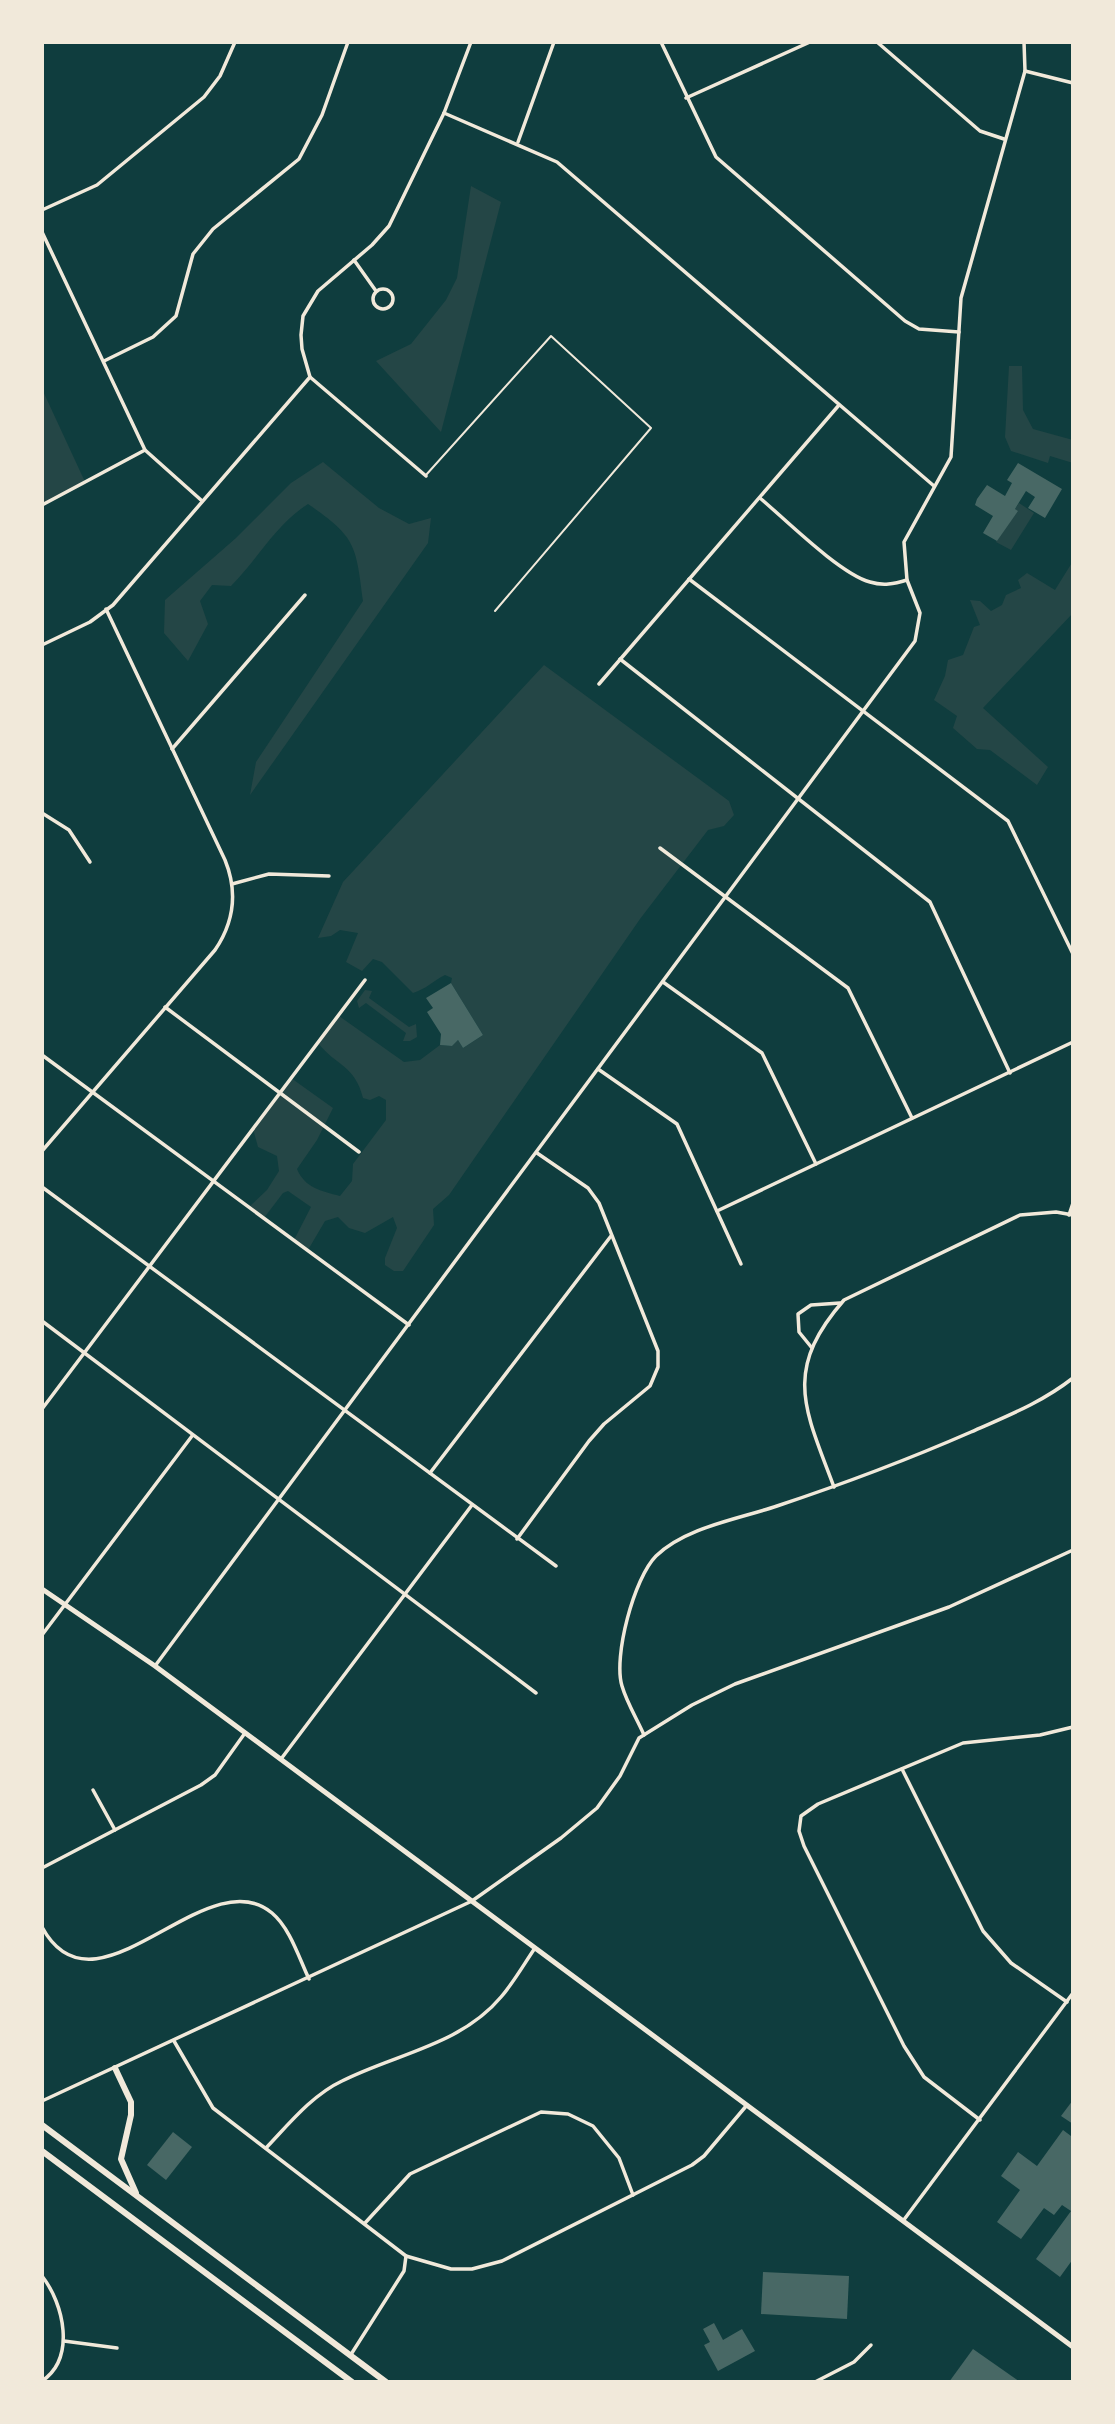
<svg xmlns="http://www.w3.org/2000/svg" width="1115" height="2424" font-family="Manrope,sans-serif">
<rect width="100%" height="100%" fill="#0f3d3e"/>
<g fill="#244646">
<path d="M471,186L501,202L441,432L376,361L411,344L446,300L457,278Z"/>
<path d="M1009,366H1022L1023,410L1033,429L1073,440V463L1050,456L1048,463L1011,451L1005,437Z"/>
<path d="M42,389L86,484L42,505Z"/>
<path d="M323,462L379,508L409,524L431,518L428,543L250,795L256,762L363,601C356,545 356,537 308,504C276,524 258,559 231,586L212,585L200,601L208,624L188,661L164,633L165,600L236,538L291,483Z"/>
<path d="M1019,503L1034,513L1011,550L996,542L1017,511L1015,509Z"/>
<path d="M1073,561V613L983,708L1048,767L1037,785L990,750L977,749L953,728L957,716L934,700L945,676L948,660L963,655L974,627L980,625L970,600L980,601L991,611L1002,605L1006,595L1021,588L1018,580L1027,573L1055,590Z"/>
<path d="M544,665L729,801L734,815L724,826L708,830L640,919L449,1195L433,1209L434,1225L403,1271H394L385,1265V1258L397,1228L393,1217L365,1233L349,1228L338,1217L325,1221L308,1250L294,1240L311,1207L288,1191L283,1193L264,1218L249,1207L267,1190L279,1171L277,1156L258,1147L253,1129L291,1078L333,1108L317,1140L297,1169C305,1188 321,1191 340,1196L352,1181L353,1164L386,1120V1100L379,1096L370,1100L363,1098C355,1065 336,1066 318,1043L339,1016L404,1062L420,1060L440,1045L452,1046L458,1040L463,1048L483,1035L451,983L452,978L445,975C433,981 426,989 413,993L382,962L373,959L362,971L346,962L358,933L340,930L331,936L318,938L343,882Z"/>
<path d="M365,990L372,991L369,998L409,1027L416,1024L417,1037L410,1041H403L406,1033L366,1003L359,1008L357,1001Z"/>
</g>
<g fill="#486865">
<path d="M1018,463L1062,489L1045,518L1028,508L1035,497L1026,491L1015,509L1018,511L997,541L983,533L993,516L975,505L977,499L987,485L1005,496L1012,483L1007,480Z"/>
<path d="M451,983L483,1035L463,1048L458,1040L452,1046L440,1045L441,1034L427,1012L433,1008L426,998Z"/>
<path d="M1073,2100V2124L1061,2116Z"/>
<path d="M1063,2130L1071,2136L1073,2134V2259L1060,2277L1036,2259L1071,2211L1062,2205L1054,2215L1044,2208L1021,2239L997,2222L1020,2190L1001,2176L1018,2152L1037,2166Z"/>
<path d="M173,2132L192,2147L166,2180L147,2165Z"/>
<path d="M763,2272L849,2276L847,2319L761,2314Z"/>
<path d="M714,2323L723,2340L742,2329L755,2351L718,2371L704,2345L710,2342L703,2329Z"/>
<path d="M973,2349L1020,2382H949Z"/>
</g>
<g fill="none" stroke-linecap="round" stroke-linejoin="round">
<path stroke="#f1e9da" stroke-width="2" d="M426,475L551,336L651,428L495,611"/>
<g stroke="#f1e9da" stroke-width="3.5">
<path d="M661,42L716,157L905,321L919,329L959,332"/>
<path d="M877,42L980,131L1004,139"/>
<path d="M1025,71L1073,83"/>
<path d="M686,98L810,42"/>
<path d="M444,113L557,162L934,486"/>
<path d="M518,142L554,42"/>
<path d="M42,210L97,185L204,97L220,76L235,42"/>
<path d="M42,232L145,450L201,500"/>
<path d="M354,260L376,291"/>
<circle cx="383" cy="299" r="10"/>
<path d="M104,361L153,337L176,316L193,254L213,229L299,159L322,115L348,42"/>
<path d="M426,476L310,377L302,349L301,335L303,316L318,291L372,245L389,226L444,113L471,42"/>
<path d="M760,498C785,519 840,574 870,582C883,586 894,584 907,580"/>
<path d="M42,505L145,450"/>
<path d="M689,579L1008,821L1073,954"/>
<path d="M42,645L90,622L113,605L310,377"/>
<path d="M620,659L930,902L1010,1073"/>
<path d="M599,684L839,405"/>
<path d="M172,749L305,595"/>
<path d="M42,813L69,830L90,862"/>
<path d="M660,848L848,988L912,1118"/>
<path d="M232,884L269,874L329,876"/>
<path d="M663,982L762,1053L816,1164"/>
<path d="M165,1007L359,1152"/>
<path d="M42,1055L409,1325"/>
<path d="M598,1069L677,1124L741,1264"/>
<path d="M42,1151L215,950C234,922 238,892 225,860L106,609"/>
<path d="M42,1187L556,1566"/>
<path d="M717,1211L1073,1042"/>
<path d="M1069,1215L1073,1203"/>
<path d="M42,1321L536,1693"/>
<path d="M812,1348L799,1332L798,1314L811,1305L840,1303"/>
<path d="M42,1409L365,980"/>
<path d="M430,1473L611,1236"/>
<path d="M834,1487C805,1409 782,1371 844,1300L1020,1215L1056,1212L1073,1215"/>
<path d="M517,1539L589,1441L604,1424L650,1386L658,1367V1351L599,1203L588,1188L537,1153"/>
<path d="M42,1635L192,1436"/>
<path d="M155,1666L915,641L920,613L907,580L904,542L951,457L961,298L1025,71L1024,42"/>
<path d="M644,1735C637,1719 627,1703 622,1686C613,1657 634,1578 656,1556C686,1527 739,1519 777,1506C843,1484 907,1460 971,1432C1007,1416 1041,1403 1073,1378"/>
<path d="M281,1759L472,1505"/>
<path d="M902,1769L983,1931L1011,1963L1067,2002"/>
<path d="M93,1790L115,1830"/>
<path d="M42,1868L201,1785L215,1775L245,1733"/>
<path d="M42,1927C96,2027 206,1857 272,1913C290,1928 299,1958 309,1979"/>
<path d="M174,2041L213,2108L406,2256L451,2269H472L502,2261L692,2165L704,2156L747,2105"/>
<path d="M42,2101L472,1901L561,1838L597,1808L620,1776L639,1738L692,1705L735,1684L949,1607L1073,1550"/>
<path d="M980,2120L924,2077L904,2046L804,1846L799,1831L801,1816L818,1804L963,1743L1040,1735L1073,1727"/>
<path d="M266,2148C288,2125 312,2095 342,2081C395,2054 461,2045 501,1997C514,1982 524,1964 535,1948"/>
<path d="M903,2221L1073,1993"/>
<path d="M365,2223L410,2174L541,2112L568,2114L593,2126L619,2158L633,2195"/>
<path d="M42,2276C64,2304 76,2358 42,2381"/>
<path d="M64,2341L117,2348"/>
<path d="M350,2356L404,2271L406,2256"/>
<path d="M815,2382L854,2362L871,2345"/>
</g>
<path stroke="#f1e9da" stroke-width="5" d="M42,1589L155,1666L1073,2347"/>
<g stroke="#f1e9da" stroke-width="6">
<path d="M115,2068L131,2102V2115L121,2159L136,2193"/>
<path d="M42,2125L386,2382"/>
<path d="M42,2151L352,2382"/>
</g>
</g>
<rect width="1115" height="2424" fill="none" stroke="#f1e9da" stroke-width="88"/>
</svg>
